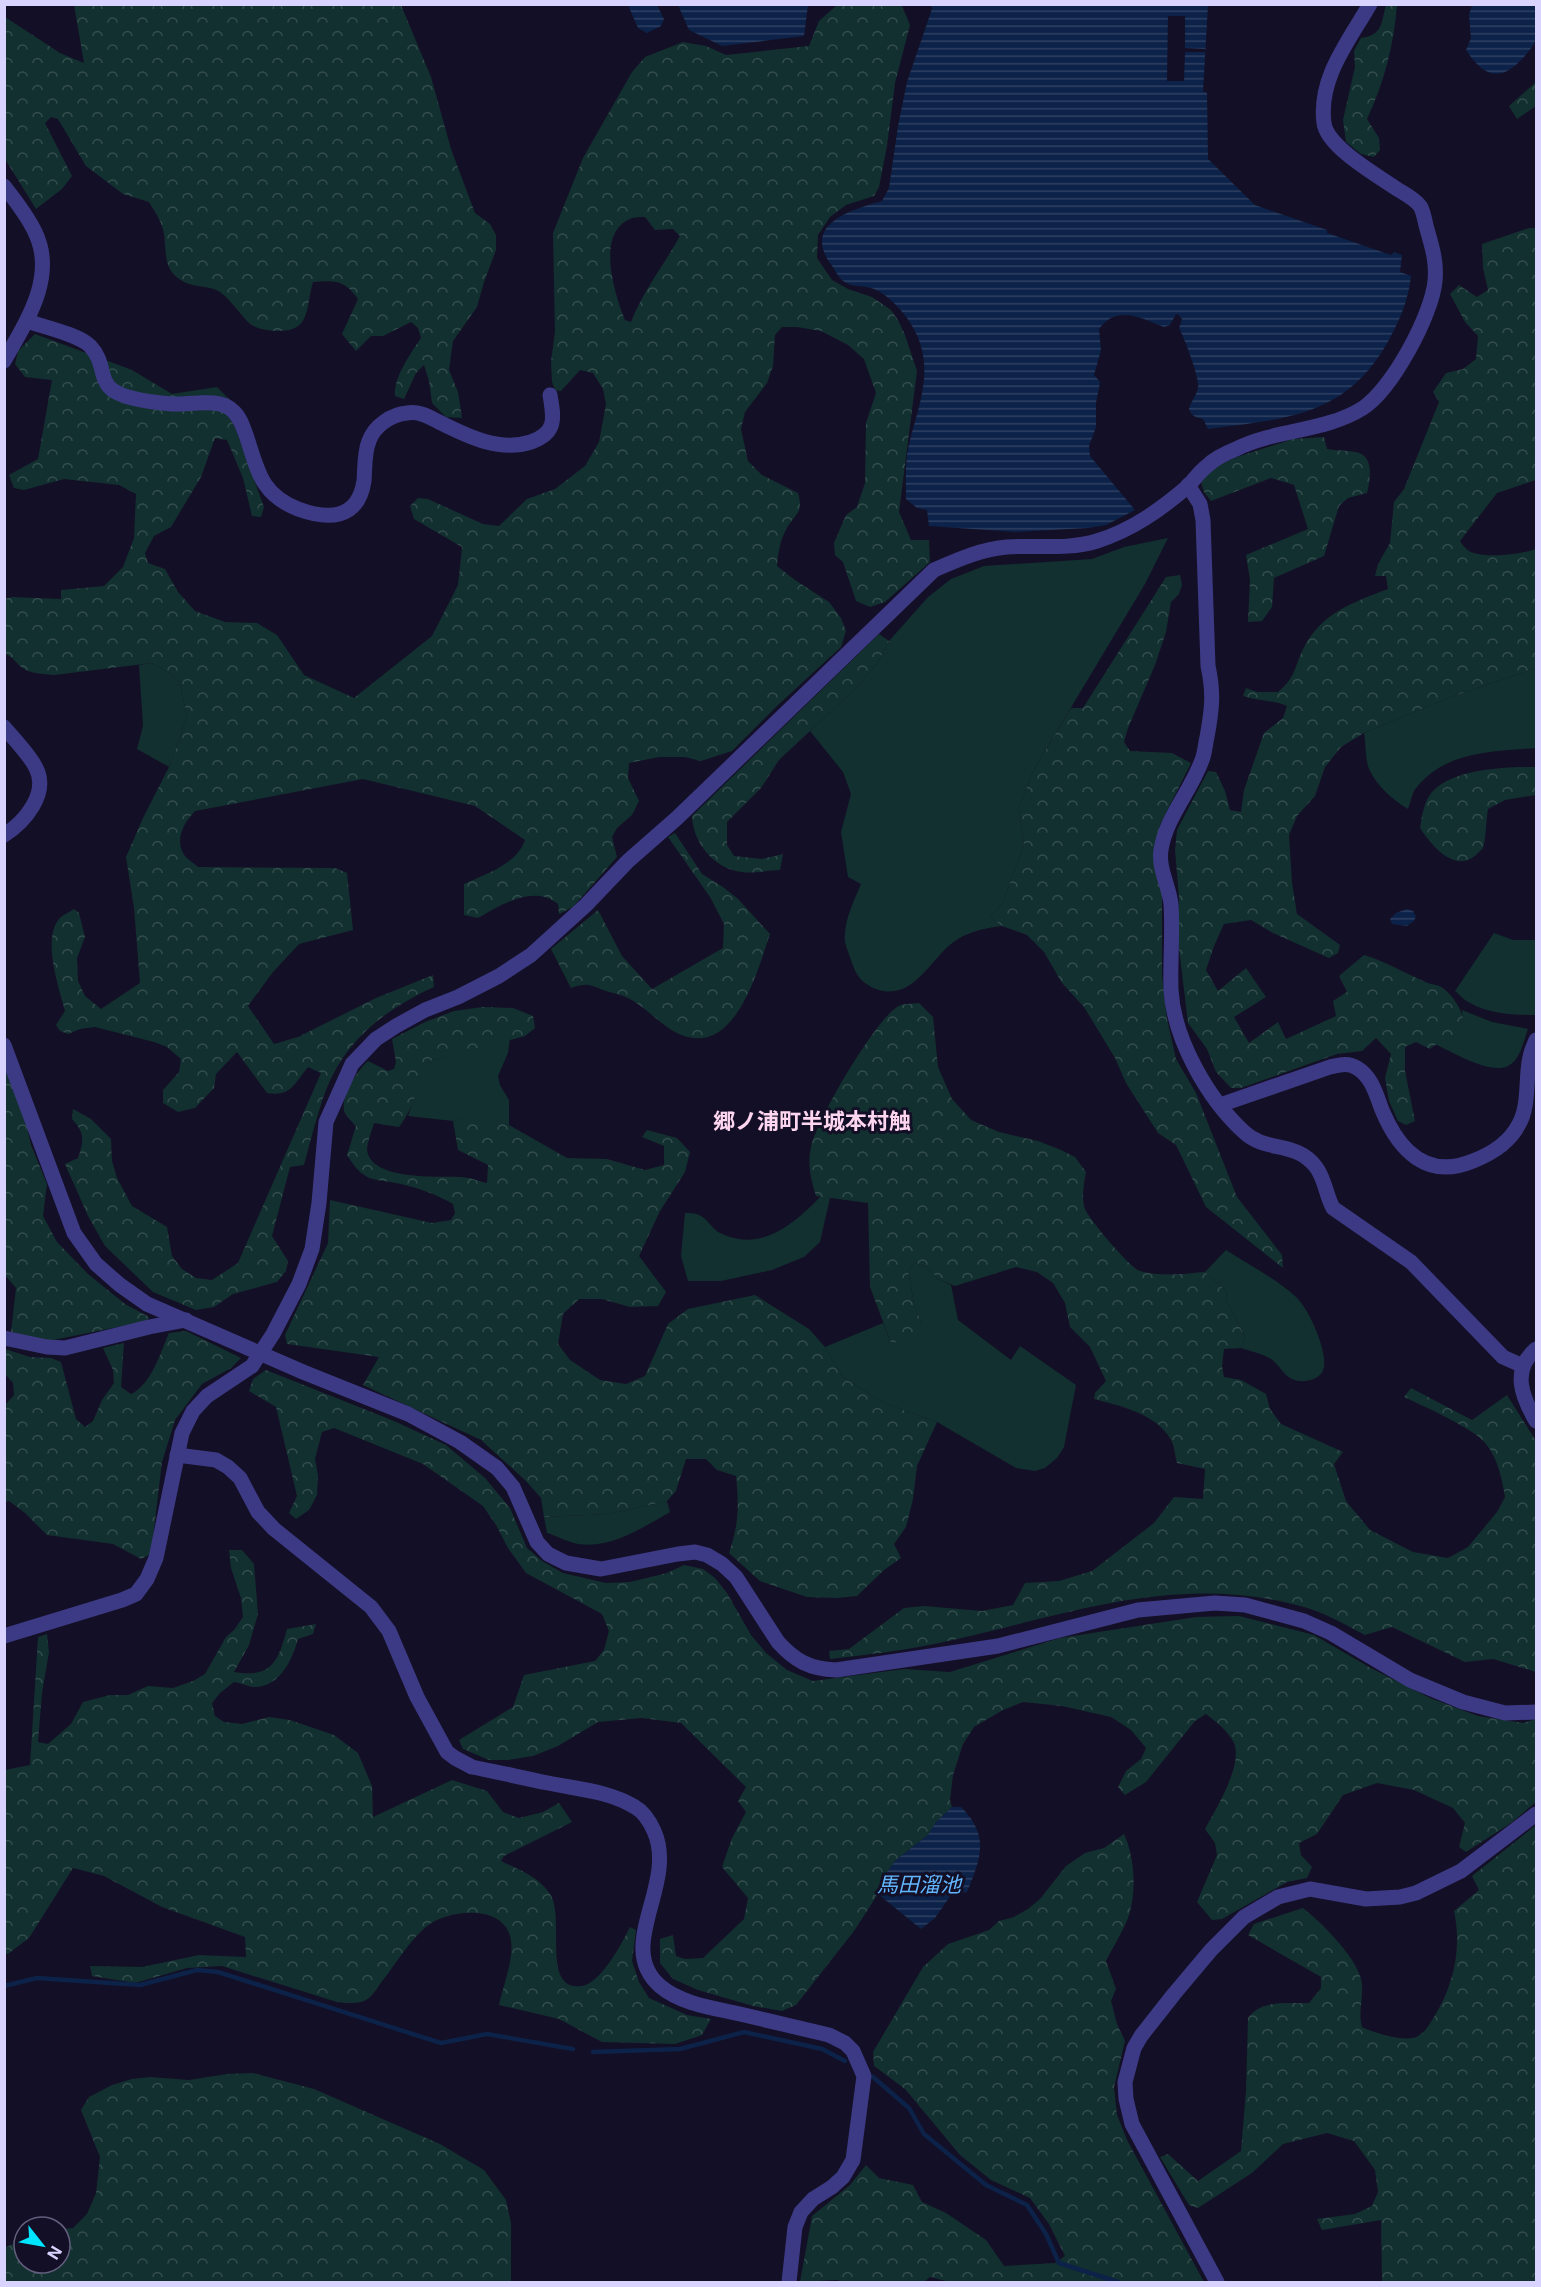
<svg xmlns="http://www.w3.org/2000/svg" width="1541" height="2287" font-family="Inter,'Noto Sans JP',sans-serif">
<defs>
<pattern id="forest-crowns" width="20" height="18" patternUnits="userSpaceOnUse" patternTransform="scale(1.5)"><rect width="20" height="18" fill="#12302f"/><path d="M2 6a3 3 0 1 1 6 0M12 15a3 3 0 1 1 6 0" fill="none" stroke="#344d4e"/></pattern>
<pattern id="water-rules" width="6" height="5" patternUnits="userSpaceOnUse" patternTransform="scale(1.5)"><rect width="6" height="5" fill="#0c2248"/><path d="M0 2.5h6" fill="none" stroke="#2f4163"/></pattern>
</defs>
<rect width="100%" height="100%" fill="#130f26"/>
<g fill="#12302f">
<path d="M1168,538L1145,584L1033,771L1019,808L1024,846L1002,904L990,917L1002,926C986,928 971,931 958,939C931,955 915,1003 876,989C866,985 858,979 854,968C851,960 847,950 845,942C843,922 854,901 861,884L848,877L841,832L851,794L843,772L810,731L857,687L878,662L889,641L928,597L951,579L984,566L1092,559L1124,547Z"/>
<path d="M152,663L171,674L180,682L187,717L169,767L137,749L143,726L139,665Z"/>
<path d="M1536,668V748C1494,751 1446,751 1417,787C1412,792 1411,802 1408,809C1393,800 1378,787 1370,771C1365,762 1366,744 1364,733L1448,698Z"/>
<path d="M1494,933L1513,940H1536V1015C1515,1015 1489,1014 1470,1003C1465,1001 1460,995 1455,991Z"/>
<path d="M1462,1010L1492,1022L1528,1029C1524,1040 1520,1061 1508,1066C1490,1075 1452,1052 1435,1044C1455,1036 1464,1034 1462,1010Z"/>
<path d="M510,1038L508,1053L498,1076L500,1085L509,1100V1125L478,1115L453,1121L408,1116L422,1074L432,1060Z"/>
<path d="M821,1196L830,1198L820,1242L804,1257L772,1270L721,1281H688L681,1256L685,1213C689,1213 695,1213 699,1215C707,1218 712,1229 720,1233C761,1253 794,1224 821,1196Z"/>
<path d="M1226,1250C1247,1264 1277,1279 1295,1296C1308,1307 1327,1349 1324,1367C1322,1378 1310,1382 1299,1381C1284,1379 1282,1367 1271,1359C1263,1354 1250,1351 1241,1348L1245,1337L1227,1301L1226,1291L1205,1272Z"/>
<path d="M915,1263L926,1266L938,1279L951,1285L958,1320L1011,1360L1020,1346L1076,1385L1064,1447L1057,1458L1045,1468L1035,1471L1016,1468L937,1422L884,1403L843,1377L825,1347L883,1323L891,1343L922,1324L914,1304L908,1270Z"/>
<path d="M667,1501L670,1512C642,1528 611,1549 578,1544C568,1542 557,1536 547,1533L544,1517L609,1514Z"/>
</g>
<g fill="url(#forest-crowns)" fill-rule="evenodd">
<path d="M899,4L902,6L910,25L895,83L887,146L879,187L874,196L846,205L830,217L818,235L817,258L832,280L848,289L872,297L891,310L898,320L905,335L917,371L899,512L911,540H929L930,562L885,602L870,607L856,601L843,562L835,555L834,543L846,515L857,507L865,483L866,423L876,393L864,359L848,345L821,331L797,327H782L775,335L773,366L767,383L745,412L741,429L748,461L762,475L798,493C804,514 795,513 787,528C780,540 778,553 777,566L795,580L829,602L841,618L846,631L841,647L778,705L732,751L701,761L685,757H659L629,763L628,778L639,801L632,815L617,828L612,837L617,857L573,907L559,914L558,904C534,884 501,905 478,918L464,915V884C486,874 517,864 525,840L475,806L363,779L195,811C185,822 175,837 183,853C185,858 194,863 198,867L335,868L347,873L353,930L299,944L273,972L248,1006L274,1044L298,1037L376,998L433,975L434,987C386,1009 346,1039 326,1090C317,1114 311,1140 304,1165L290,1167L272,1236L288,1261L286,1271L277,1282L233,1294L214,1307L196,1310L153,1292L105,1246L88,1216L65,1164L78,1158C84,1140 85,1133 72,1119L73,1109L91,1119L111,1139L112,1161L117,1178L132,1206L167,1227L172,1256L182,1269L196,1278L212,1280L238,1263L321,1073L308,1067C294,1084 291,1097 267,1093L237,1052L216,1074L214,1088L195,1108L178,1112L163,1103V1090L179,1072L181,1059L167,1047L154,1042L95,1027L80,1029L68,1034L60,1031L56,1025L65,1011C59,988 42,940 59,919C62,915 70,912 74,909L79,913L85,937L77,958L78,981L85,996L101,1009L140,983L134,908L126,857L143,818L169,767L187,717L180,682L171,674L152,663L54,675C44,674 33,674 24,669C17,665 13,656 5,654L4,599L12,597L61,599V590L104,586L123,567L134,538L136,494L119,485L64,479L24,490L14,488L9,475L38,459L52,380L25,377L15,364L18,351L35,334L132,370L172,394L217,387L230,400L227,413L235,427L264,507L261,517L252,516L243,478L227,440L215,438L201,477L171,527L154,536L145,553L148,563L165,569L178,592L195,611L225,622L257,623L277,635L304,675L354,698L432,636L458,585L462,547L414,519L410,506L418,498L428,499L483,524L499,526L527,499L555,489L585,466L599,442L606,404L603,389L593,373L580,370L561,391L555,390L552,382L551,362L555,331L553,233L583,158L632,72L645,57L683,42L706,46L726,55L809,46L819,21L837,5ZM645,217L655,230L673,229L680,236C664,265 643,291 631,322L625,320C615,295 595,234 630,219C634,217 640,217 645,217Z"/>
<path d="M74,5H401L431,77L451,149L475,213L490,224L496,235V250L484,282L477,307L453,341L449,370L458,392L462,418L446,417L432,403L429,381L424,365L416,373L404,399L395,396C393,378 411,353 421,338L418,328L411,322L383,336H371L356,351L342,334L358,299C345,280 335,280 313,282C305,309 312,333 274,331C265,330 256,329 249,323C239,313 231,300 220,292C207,283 186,291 171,271C163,259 167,239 162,226C159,217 153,209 149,202L123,194L86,166L58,119L51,117L45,123L72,176L62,189L36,209L5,159V17L60,53L84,63Z"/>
<path d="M1386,5H1397C1394,44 1384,83 1367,119L1379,138L1380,150L1374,157L1361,154L1346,142L1343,120L1355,67L1354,51L1361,38C1383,35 1381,23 1386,5Z"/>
<path d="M1536,82V106L1517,119L1509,106Z"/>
<path d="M1529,228H1536V480L1497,493L1460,541C1464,547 1467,551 1474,553C1489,558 1522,554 1536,549V668L1448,698L1364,733L1341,747L1325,767L1315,796L1297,816L1289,835L1292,883L1297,914L1340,945L1338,953L1329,958L1273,933L1251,920L1224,924L1214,946L1206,970L1218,991L1246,968L1266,997L1234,1017L1249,1043L1278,1022L1286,1039L1336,1016L1333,1001L1347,992L1339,976L1364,955C1387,962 1406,974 1428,983C1432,985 1437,984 1441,987C1451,992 1466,1014 1463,1025C1457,1040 1441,1039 1430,1049L1416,1042L1405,1047V1071L1415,1121L1406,1125L1398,1121L1389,1101L1385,1078L1391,1054L1376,1038L1362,1051L1337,1054L1241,1088H1231L1216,1072L1207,1049L1188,1023L1179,948V897L1175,850L1177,830L1208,771L1216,772L1225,791L1230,810L1241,812L1244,790L1264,733L1283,718L1287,706C1273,700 1258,701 1243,696L1246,688L1257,692H1278C1296,677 1294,668 1303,649C1322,612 1352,603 1388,589L1386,576H1375L1378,564L1390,543L1394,502L1404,489L1439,402L1433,392L1446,373L1463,369L1476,359L1478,336L1465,322L1450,294L1459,285L1477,297L1488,290L1483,268L1482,244Z"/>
<path d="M1324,437L1327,449C1336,451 1347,450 1356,452C1375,456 1370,480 1367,493L1348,498L1339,506L1324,556L1274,578L1272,607L1262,621L1248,622L1250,580L1246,555L1308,529L1294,485L1271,478L1211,501L1204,492L1201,482L1213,468L1234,458L1293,439Z"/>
<path d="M1180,575L1182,585L1179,594L1171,602L1166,632L1155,665L1128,728L1124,742L1130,751L1172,753L1191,763L1160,825L1153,858L1162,888V975L1167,1019L1176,1059L1196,1093L1237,1197L1282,1255L1283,1268L1206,1207L1176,1145L1158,1133L1126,1083L1115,1058L1084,1007L1062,983L1044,952L1027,935L1002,926L990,917L1002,904L1024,846L1019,808L1033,771L1071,708H1083L1166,577Z"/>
<path d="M879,634L889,641L878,662L857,687L779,760L761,788L727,822V845L734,856L762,859L783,854L780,870C769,870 754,874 742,872C714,869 693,843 692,816Z"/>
<path d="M1536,767V795L1505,800L1488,809C1486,820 1486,839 1483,848C1482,849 1478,853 1476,855C1455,874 1431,845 1420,828C1422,816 1424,801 1432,792C1454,768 1507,767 1536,767Z"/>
<path d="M675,833L702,874L723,887L738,899L770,934C757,972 734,1061 677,1033C659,1024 646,1007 628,998C622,995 613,993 606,991C590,985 588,982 571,988L551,949L598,910L622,956L652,989L723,948L724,924L710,897L668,837Z"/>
<path d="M919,1003L933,1017L938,1067L952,1099L971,1120L999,1132L1038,1141L1061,1150L1075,1157L1086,1172C1084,1183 1081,1198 1085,1209C1089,1219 1130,1268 1140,1271C1161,1277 1183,1274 1205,1272L1226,1291L1227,1301L1245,1337L1241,1348L1224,1349L1222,1366L1224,1377L1241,1380L1266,1394L1270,1409L1281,1424L1343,1452L1334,1464L1346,1501L1370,1530L1413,1552L1448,1558L1468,1547L1497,1512L1505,1497C1502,1479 1498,1459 1486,1444C1475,1429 1423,1406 1404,1397L1411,1388L1472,1420L1507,1395L1536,1441V1672L1493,1659L1465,1662L1392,1627L1365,1635C1346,1625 1325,1613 1304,1607C1173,1570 1060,1618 934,1644C900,1651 865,1655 830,1659L829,1651L849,1649L904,1608L924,1606L982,1611L1013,1605L1025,1583L1059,1581L1092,1571L1154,1523L1174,1497L1203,1499L1205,1469L1177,1463C1175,1457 1175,1447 1171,1440C1157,1414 1121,1406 1094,1399L1095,1393L1106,1381L1090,1347L1070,1327L1065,1303L1053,1283L1037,1272L1016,1267L955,1286L938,1279L926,1266L915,1263L908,1270L914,1304L922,1324L915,1339L891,1343L870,1287L868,1203L816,1196C811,1179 807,1165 811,1147C817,1119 874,1022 897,1007C902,1003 913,1004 919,1003Z"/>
<path d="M483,1007L513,1008L533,1016L535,1028L525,1036L432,1060C418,1081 415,1107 399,1127L374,1123C372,1130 367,1143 367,1150C371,1181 439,1176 460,1177C469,1177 478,1181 487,1183L488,1165L458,1150L453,1121L478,1114L509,1125L567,1158L607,1159L645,1170L664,1165V1146L642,1137L647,1130L677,1138L690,1152L685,1172L660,1211L639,1256L666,1292L658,1306L630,1307L602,1299H579L563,1314L558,1344L570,1360L600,1380L626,1384L645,1376L668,1324L688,1309L755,1295L809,1329L825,1347L843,1377L884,1403L937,1422L917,1466L913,1499L906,1527L894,1544L901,1558L884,1570L857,1596L836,1598L807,1597L760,1581L729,1553C739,1523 739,1507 736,1476L717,1470L706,1459H686L676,1491L667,1501L609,1514L544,1517L541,1498L526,1481L481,1440L363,1385L379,1357L287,1344L285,1335L328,1243L330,1200L432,1223L451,1220L455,1213L453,1204C438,1195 419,1188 401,1184C373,1178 365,1184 347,1155L356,1126C352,1122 346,1116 344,1111C341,1096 358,1069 368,1061L388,1071L394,1069L396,1062L392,1039L425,1022L454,1011Z"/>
<path d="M4,1063L24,1113L31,1145L47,1184L43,1216L57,1242L88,1274L125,1304L149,1317L146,1323L128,1325L48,1341L11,1332L16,1288L4,1274Z"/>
<path d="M186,1331L241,1358L231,1368L202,1384L175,1420L162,1462L151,1554L141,1559L113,1544L47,1535L25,1513L9,1501L5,1502V1405L14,1395L13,1383L5,1374V1349L30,1357L51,1358L61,1362L76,1419L85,1427L93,1421L102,1400L114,1383L113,1370L103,1348L124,1343L121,1387L131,1394C152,1384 160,1353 169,1333Z"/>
<path d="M266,1370L394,1421L446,1445L485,1478L510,1508L527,1548L542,1561L563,1573L606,1583L630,1582L667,1573L684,1565L703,1569L715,1578L727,1593L751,1635L766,1653L787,1670L813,1681L904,1669L950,1672L1060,1638L1196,1617L1239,1616L1314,1635L1369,1667L1430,1698L1478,1716L1523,1723L1536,1719V1802L1511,1823L1466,1852L1459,1847L1465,1823L1453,1808L1414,1790L1377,1783L1343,1795L1317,1834L1299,1843L1301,1855L1312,1867L1307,1878L1287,1882L1222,1919L1212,1920L1197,1902L1217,1855L1215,1843L1205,1829C1216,1809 1245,1762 1233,1741C1227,1730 1215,1721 1206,1714L1195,1721L1146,1782L1125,1795L1118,1787L1126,1771L1141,1759L1146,1748L1131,1730L1111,1717L1062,1706L1023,1702L1003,1710L974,1727L963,1744L953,1775L950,1800L952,1807L936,1822L928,1835L896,1860L881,1880L878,1894L854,1931L796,2005L782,2011L753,2006L698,1990L673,1979L660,1963V1939L673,1935L676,1956L685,1959L703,1958L744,1919L748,1898L722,1867L732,1838L746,1812L738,1801L746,1787L681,1723L642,1718L598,1722L558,1746L533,1756L508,1760H489L463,1749L459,1740L513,1707L524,1675L595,1661L604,1650L609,1631L602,1614L526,1573L508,1548L496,1525L483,1506L423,1464L334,1428L322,1432L315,1459L318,1475L317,1495L309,1510L296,1519L289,1513L297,1496L276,1407L249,1391L253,1379Z"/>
<path d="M229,1550H242L254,1564L258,1614L249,1645L234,1672C272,1678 278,1662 287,1629L316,1624L313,1634L298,1639C292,1661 279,1688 253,1687C247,1686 240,1683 234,1682L220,1693L212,1703L215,1716L224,1722L242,1724L269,1717L290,1720L334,1735L358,1753L372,1786L373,1817L452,1780L487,1791L503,1812L519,1818L543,1812L559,1803L572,1822L504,1856L501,1861C519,1870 538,1876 550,1894C566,1917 540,1992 582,1986C601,1983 622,1943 630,1927L636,1930L632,1961L639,1982L649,1998L687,2015L711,2019L702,2035L675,2044L602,2042L559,2019L499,2005C503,1987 514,1958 511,1941C507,1904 450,1908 427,1926C409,1941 397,1962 383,1980C379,1985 374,1994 369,1998C360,2005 347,2003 337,2002L222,1966L187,1968L135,1983L92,1976L90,1966L142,1967L199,1955L246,1957L245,1937L162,1907L104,1876L73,1868L29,1938L8,1954H5V1770L30,1765L38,1637L47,1634L49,1652L42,1693L38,1742L48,1744L71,1724L83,1702L110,1695H128L148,1686L173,1688L193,1681L205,1674L226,1637L234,1630L243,1617L241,1598L231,1568Z"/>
<path d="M1536,1825V2282H1382L1381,2220L1322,2230L1317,2219L1355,2214L1372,2206L1378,2192L1375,2170L1354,2141L1327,2133L1283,2144L1252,2173L1198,2208L1189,2205L1160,2157L1168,2154L1198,2181L1241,2151L1246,2090L1248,2018C1262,1999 1287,2004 1309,2003L1321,1988V1977L1248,1935L1254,1924L1303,1908C1321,1922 1361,1961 1362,1985C1363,2000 1358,2013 1362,2027C1374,2033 1404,2042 1416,2037C1425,2033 1429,2025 1434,2017C1454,1985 1462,1948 1454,1911L1479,1890L1472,1876Z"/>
<path d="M1124,1834C1135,1858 1137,1893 1128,1918C1122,1933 1113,1947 1106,1961L1116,1989L1111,2001L1117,2024L1125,2041L1114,2087L1117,2115L1127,2140L1204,2282H950L930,2277L924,2282H844L837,2280L800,2282L812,2216L850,2185L866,2165L879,2178L913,2185L922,2202L946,2213L986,2240L1004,2266L1055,2263L1065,2256L1049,2224L1030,2198L991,2180L960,2155L905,2089L874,2066L873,2052L923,1967L948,1944L989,1930L999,1921L1014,1917L1028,1909L1040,1899L1066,1866L1085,1853L1104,1848Z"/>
<path d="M253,2073L314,2089L440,2144L484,2170L506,2200L511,2223V2282H5V2246L6,2247L24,2239V2263H60V2229L73,2228L87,2214L96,2193L100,2157L81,2110L89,2097L112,2085L132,2079L150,2077L189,2080L227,2074Z"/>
</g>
<g fill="url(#water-rules)">
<path d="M628,5H657L664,19L661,26L647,33L638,28Z"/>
<path d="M678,5H808L804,36L722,46L689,30Z"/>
<path d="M931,5H1208L1203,91L1207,93L1208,159L1255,205L1327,230V233L1391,255L1394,252L1402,255L1400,272L1411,276C1408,302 1399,322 1386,345C1344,417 1284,419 1208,429L1203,419C1196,417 1192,417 1189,409C1191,401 1197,395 1198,387C1200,379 1184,337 1179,328L1182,319L1179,315L1176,314L1170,325L1164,327C1141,318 1117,304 1099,329L1101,350L1094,375L1100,382L1099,388L1096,403V427L1089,446L1090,456L1135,510L1106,525L1088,528L1016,532L929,526L927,510L917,508L906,499C906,483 905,465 908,449C916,412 932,381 920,343C914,323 893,297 874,289C864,285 853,288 843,281C838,277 834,268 830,263C802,223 854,209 882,201L889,188L898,126L907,82L932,9Z"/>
<path d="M1472,5H1536C1537,15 1539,28 1536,38C1534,46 1528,52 1523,58C1500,83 1484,77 1466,50L1471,38L1469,15Z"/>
<path d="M1407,909L1413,911L1416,916L1414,921L1407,926L1392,924L1390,919L1396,913Z"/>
<path d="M952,1807H961C990,1836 981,1858 967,1892L951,1895L935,1918L921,1929L878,1894L881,1880L896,1860L928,1835L936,1822Z"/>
</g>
<path fill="#130f26" d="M1168,16H1185V48L1205,49V52H1185L1184,81H1167Z"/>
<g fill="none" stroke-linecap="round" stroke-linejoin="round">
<g stroke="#0c2248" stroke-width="4.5">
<path d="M4,1986L37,1978L140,1985L197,1970L218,1972L441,2043L487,2034L573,2049"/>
<path d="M593,2052L680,2049L744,2032L822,2049L845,2061"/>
<path d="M873,2077L909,2108L924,2134L986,2185L1027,2205L1046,2234L1059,2263L1118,2282"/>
</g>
<g stroke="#3d3a85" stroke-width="15">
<path d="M4,186C15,200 27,215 35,232C57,277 26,322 4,361"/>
<path d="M27,321C43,327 78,334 90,346C111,368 91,388 132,398C144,401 159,403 172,404C190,405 220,397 233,411C240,417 243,427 246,435C258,470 260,494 298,509C328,520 358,520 364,481C365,469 364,453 369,441C374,426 392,414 407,413C420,411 429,417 441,423C469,437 500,452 531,442C557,433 554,418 550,395"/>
<path d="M1188,485L1200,504L1203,520L1208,666C1214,693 1212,710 1207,737C1205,745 1205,753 1202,760C1191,791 1166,817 1161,850C1158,868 1169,886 1171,904C1173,932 1170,961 1171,990C1174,1040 1208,1099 1244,1132C1266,1153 1295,1140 1316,1167C1325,1179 1326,1195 1333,1208L1411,1262L1503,1357L1523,1366"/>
<path d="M4,727C14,739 30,755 36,768C49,793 25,822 4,835"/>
<path d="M4,1045L74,1233L96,1264L120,1285L147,1304L303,1372L408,1414L460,1442L497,1468L513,1487L537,1542L548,1554L566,1563L601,1569L678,1554L695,1552L707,1555L722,1564L736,1577L778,1642C795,1661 810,1669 836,1670L998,1646L1138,1610L1215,1603L1245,1605L1304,1621L1331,1633L1410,1680L1463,1702L1505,1713L1536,1712"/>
<path d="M1220,1105L1330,1067C1339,1065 1348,1062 1357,1068C1372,1077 1376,1094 1382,1110C1399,1151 1427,1180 1473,1161C1491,1154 1510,1142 1519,1124C1530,1104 1525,1078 1530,1057C1531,1051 1534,1045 1536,1040"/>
<path d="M4,1338L47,1347L65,1348L149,1327L186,1320"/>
<path d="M1536,1349C1511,1370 1522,1397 1536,1421"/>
<path d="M177,1455L216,1460L228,1467L240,1478L258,1512L274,1529L371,1607L389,1631L417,1697L447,1752L455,1758L472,1767C498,1772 523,1778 548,1783C577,1789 609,1791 635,1807C644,1812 650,1822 654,1831C678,1884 614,1946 660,1986C681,2004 714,2008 740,2014C770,2021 799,2028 829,2035L845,2043L853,2051L864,2076L853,2160L843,2177L832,2187L813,2199L801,2212L795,2227L789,2282"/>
<path d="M4,1636L122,1600L136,1594L147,1579L156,1558L182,1433L193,1411L207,1396L252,1366L273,1334L299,1284L312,1249L319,1203L326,1122L352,1064L376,1039L396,1026L425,1010L458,997L499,976L531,955L586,905L628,861L677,818L934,570C957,560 981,549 1007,547C1037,545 1068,550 1097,541C1132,530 1160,510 1187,487C1194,480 1199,472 1207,466C1214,459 1226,453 1236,449C1276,429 1325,432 1363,408C1392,389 1432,315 1435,281C1437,262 1432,247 1427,229C1425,223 1424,212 1420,206C1415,199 1405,194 1397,189C1378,176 1327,147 1324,123C1318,78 1349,41 1370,4"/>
<path d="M1217,2282L1132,2124L1126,2099L1125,2082L1134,2048L1141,2036L1174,1994L1211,1950L1244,1917L1278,1897L1310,1889L1366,1899L1400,1897L1416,1893L1461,1871L1536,1814"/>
</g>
</g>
<g text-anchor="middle" stroke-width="6" stroke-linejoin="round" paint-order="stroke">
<g font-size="21" font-style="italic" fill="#62b6ff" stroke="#130f26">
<text x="919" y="1892">馬田溜池</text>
</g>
<g font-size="22" font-weight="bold" fill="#ffd6f0" stroke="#130f26">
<text x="812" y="1129">郷ノ浦町半城本村触</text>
</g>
</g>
<rect width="1541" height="2287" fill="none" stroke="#d9d4ff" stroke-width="12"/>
<g transform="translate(42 2245) rotate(121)"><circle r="28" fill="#130f26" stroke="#625e7d" stroke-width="1.5"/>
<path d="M0-4.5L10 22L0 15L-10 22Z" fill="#00e5ff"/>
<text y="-9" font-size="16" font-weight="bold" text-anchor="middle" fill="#d9d4ff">N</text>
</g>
</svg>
